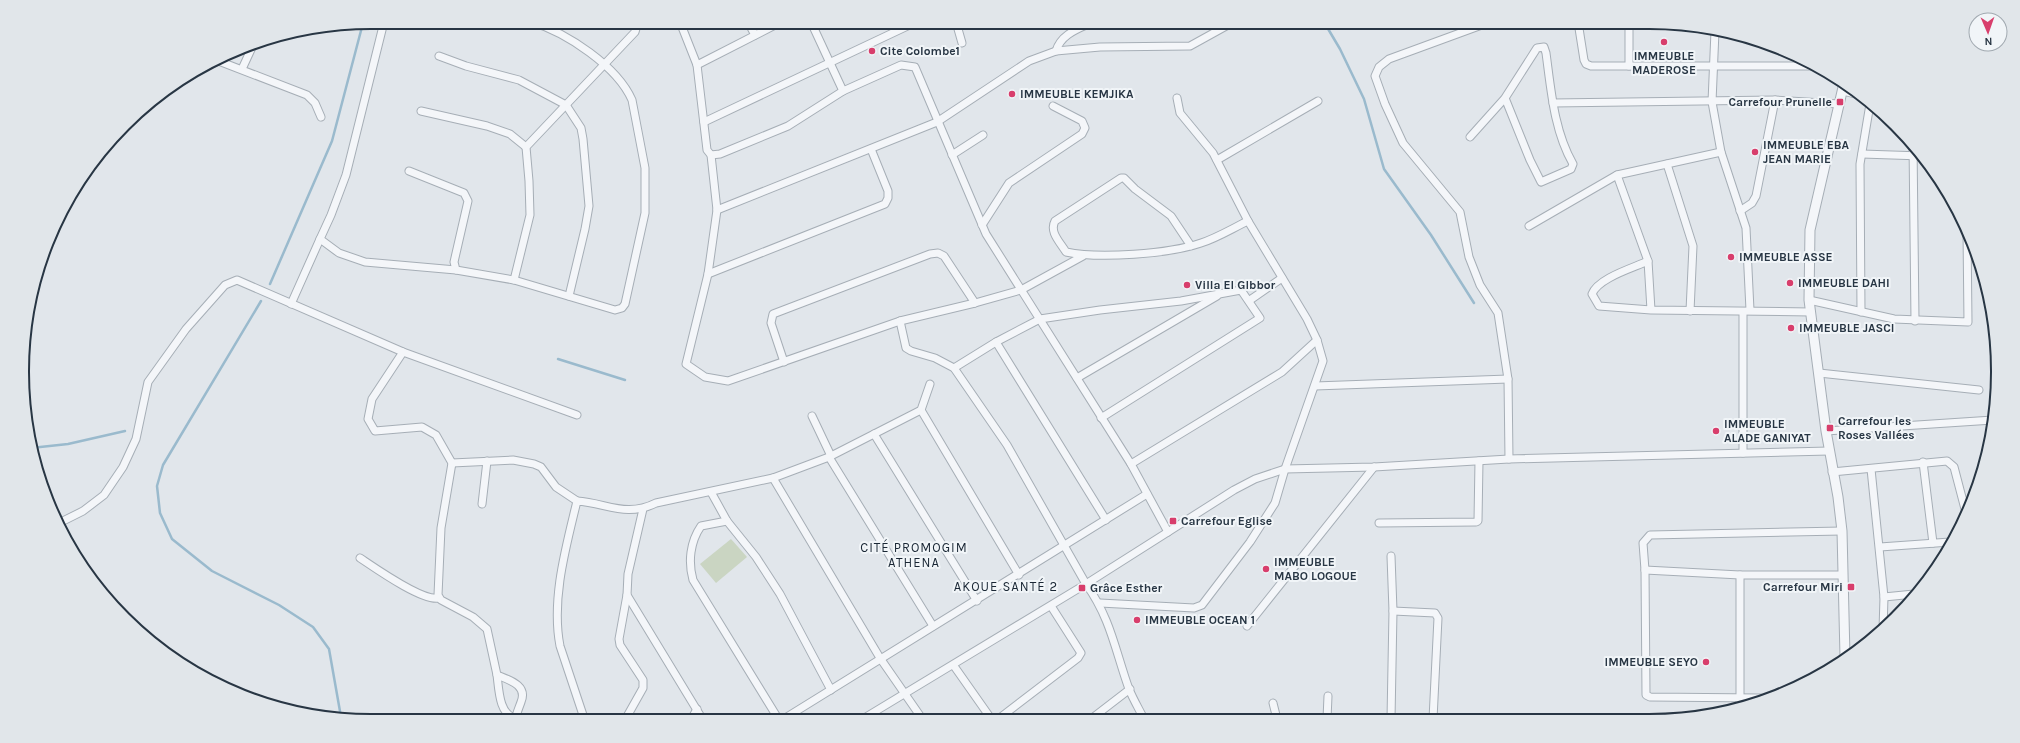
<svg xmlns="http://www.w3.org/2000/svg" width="2020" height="743" font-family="Karla,sans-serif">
<rect width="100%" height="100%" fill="#e1e6eb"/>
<path fill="#cad5c2" d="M731,539L747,557L716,583L700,564Z"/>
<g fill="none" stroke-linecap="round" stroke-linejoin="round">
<g stroke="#9abacd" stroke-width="2.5">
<path d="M1324,22L1340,49L1364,99L1384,169L1431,235L1474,303"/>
<path d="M270,284L332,141L363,23"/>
<path d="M261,301L163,465L157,486L160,513L172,539L212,571L279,605L313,627L329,649L341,717"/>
<path d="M558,359L625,380"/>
<path d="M31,448L68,444L125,431"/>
</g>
<g stroke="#a6aeb6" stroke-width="9">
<g id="minor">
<path d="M384,22L346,175L331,215L320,239L339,253L365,262L456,270"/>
<path d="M680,22L697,65L707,150L711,155L717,210L708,274L686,364L705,377L728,381L900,321L975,303L1021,290L1083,256"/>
<path d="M748,22L755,35"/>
<path d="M811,22L843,91"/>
<path d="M956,22L962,43"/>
<path d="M1490,22L1389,59L1379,67L1375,76L1385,104L1403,143L1460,212L1469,257L1480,285L1498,313L1508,379L1509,459"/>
<path d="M1578,22L1584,60L1586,64L1591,66H1816"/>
<path d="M1629,22V66"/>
<path d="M1715,31L1712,102L1721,152L1746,228L1750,310"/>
<path d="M1056,51C1061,34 1078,29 1093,22"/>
<path d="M439,56L466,66L519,80L566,105L581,128L583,139L589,206L585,229L569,296"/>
<path d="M216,60L307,95L315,103L321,117"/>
<path d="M697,65L781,22"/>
<path d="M242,69L254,43"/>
<path d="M1843,91L1863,96L1870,104L1860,164L1861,312"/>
<path d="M1553,103L1775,100L1839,104"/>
<path d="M421,111L487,126L510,134L526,147"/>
<path d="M704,122L916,22"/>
<path d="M1470,137L1505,98L1537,48L1544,47L1546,53C1551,90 1554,131 1573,164L1571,169L1541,182L1530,160L1505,98"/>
<path d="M1913,143L1915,321"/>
<path d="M1862,154L1922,156"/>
<path d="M711,155L720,154L788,126L843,91L901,65L915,67L986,234L1131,464L1168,532"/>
<path d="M952,155L983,135"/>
<path d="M1217,160L1318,101"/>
<path d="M1667,164L1693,246L1690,311"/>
<path d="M409,171L464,193L468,201L454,262L456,270L514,280L615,310L622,308L625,304L645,213V168L632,100C617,66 567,33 532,22"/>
<path d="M1617,175L1648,261"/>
<path d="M717,210L937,122L1029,61L1056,51L1100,47L1190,46L1228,25"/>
<path d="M1740,211L1752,203L1756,196L1775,100"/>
<path d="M982,225L1009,183L1082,134L1085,128L1082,121L1053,106"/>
<path d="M1529,226L1617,175L1721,152"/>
<path d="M1191,246L1171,216L1135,189L1124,178H1121L1055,221C1049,232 1060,242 1066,252C1099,259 1169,254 1201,243C1217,238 1233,228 1248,221"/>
<path d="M708,274L885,204L888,198V191L871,149"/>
<path d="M514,280L530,215L529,181L526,147L635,32L638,22"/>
<path d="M1250,300L1282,278"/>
<path d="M1809,300L1894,319L1968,322L1967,232"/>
<path d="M291,304L320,239"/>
<path d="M1651,310L1648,261C1633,268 1598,278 1592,294L1599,306L1651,310L1811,312"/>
<path d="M1743,312V453"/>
<path d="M900,321L906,348L911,351L935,358L954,368L1007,445L1086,584C1111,619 1115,650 1129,689C1133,699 1139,709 1144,719"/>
<path d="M996,342L1106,520"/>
<path d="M403,352L372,399L368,419L375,431L422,427L436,435L452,463L441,528L438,595L441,600L473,617L487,629L497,675C509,680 528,685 521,702C519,708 516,714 515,721"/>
<path d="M784,362L771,323L773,314L930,254L938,253L944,256L975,303"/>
<path d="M954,368L996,342L1040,319L1100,310L1181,301L1241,290L1260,318L1101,418"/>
<path d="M1819,373L1979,390"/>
<path d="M1077,378L1217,296"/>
<path d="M1315,386L1508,379"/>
<path d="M1996,404L1997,388"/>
<path d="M921,410L1019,575"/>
<path d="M812,416L831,456"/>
<path d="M1826,431L1993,420"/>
<path d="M874,434L977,601"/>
<path d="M829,457L933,626"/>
<path d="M1923,462L1933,543"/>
<path d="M452,463L513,460L534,464L541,467L556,487L577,501"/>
<path d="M1131,464L1282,372L1317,340"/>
<path d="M1871,469L1884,597L1883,630"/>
<path d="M1832,472L1947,461L1954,467L1965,509"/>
<path d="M773,478L880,658L923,720"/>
<path d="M711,492L727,521L756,557L780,594L831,690"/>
<path d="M482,504L487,461"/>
<path d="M643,509L628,574L627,595L703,720"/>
<path d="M727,521L701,526C690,542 688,562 693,580L779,720"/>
<path d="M1379,523L1476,522L1478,521L1479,461"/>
<path d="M60,526L61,522L83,511L104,495L123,467L136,439L148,382L186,329L225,285L237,280L403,352L577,415"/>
<path d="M1880,547L1950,542"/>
<path d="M360,558C375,568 423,602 439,598"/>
<path d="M1645,570L1740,575H1843"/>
<path d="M1884,597L1914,594"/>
<path d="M1100,603L1194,608L1202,605L1250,542L1275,503L1285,469L1323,361L1317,340L1307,319L1248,221L1213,153L1180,113L1177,98"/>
<path d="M1393,611L1435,613L1438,618L1433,719"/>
<path d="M1247,626L1374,467"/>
<path d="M954,666L992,720"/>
<path d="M497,675C499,690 499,714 515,718"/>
<path d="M1760,698L1650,697L1646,695L1645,570L1643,543L1650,535L1842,531"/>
<path d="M1273,703L1277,719"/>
<path d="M1740,704V575"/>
<path d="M1091,719L1130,689"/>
<path d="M1327,719L1328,696"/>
<path d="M1391,719L1393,611L1391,556"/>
<path d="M625,720L643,688V680L620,645L619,639L627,595"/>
<path d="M691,720L697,709"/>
<path d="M782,720L1147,494"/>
<path d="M861,720L1086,584L1234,490L1255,479L1285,469L1374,467L1509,459L1829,451"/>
<path d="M997,720L1078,658L1081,653L1051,606"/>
<path d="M585,721L560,646C551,599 566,547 577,501C607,503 626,518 656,503L773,478L829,457L921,410L930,384"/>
</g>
</g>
<g stroke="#a6aeb6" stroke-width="11">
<path id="tertiary" d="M1844,83L1810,230L1809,300L1826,431L1838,497L1842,531L1845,657"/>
</g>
<use href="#minor" stroke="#f4f6f9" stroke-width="7"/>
<use href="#tertiary" stroke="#f4f6f9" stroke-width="9"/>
</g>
<g fill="#d83e6c" stroke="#f1f5f8" stroke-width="1.5">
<circle cx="1664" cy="42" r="4"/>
<circle cx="872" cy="51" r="4"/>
<circle cx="1012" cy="94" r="4"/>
<rect x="1836" y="98" width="8" height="8" rx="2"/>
<circle cx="1755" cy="152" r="4"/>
<circle cx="1731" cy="257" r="4"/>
<circle cx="1790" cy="283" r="4"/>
<circle cx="1187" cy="285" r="4"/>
<circle cx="1791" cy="328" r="4"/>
<rect x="1826" y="424" width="8" height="8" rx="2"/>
<circle cx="1716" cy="431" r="4"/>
<rect x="1169" y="517" width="8" height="8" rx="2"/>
<circle cx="1266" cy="569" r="4"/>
<rect x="1847" y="583" width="8" height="8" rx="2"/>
<rect x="1078" y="584" width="8" height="8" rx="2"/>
<circle cx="1137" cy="620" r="4"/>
<circle cx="1706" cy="662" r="4"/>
</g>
<g text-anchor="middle" stroke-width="4" stroke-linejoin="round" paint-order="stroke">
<g font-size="12" font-weight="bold" fill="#283644" stroke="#f1f5f8" text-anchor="start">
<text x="880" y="55">Cite Colombe1</text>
<text x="1664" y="60" text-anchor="middle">IMMEUBLE<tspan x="1664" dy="14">MADEROSE</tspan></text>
<text x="1020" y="98">IMMEUBLE KEMJIKA</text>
<text x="1832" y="106" text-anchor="end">Carrefour Prunelle</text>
<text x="1763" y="149">IMMEUBLE EBA<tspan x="1763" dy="14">JEAN MARIE</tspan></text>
<text x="1739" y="261">IMMEUBLE ASSE</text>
<text x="1798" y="287">IMMEUBLE DAHI</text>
<text x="1195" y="289">Villa El GIbbor</text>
<text x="1799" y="332">IMMEUBLE JASCI</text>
<text x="1838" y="425">Carrefour les<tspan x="1838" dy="14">Roses Vallées</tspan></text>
<text x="1724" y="428">IMMEUBLE<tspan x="1724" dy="14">ALADE GANIYAT</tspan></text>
<text x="1181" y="525">Carrefour Eglise</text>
<text x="1274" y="566">IMMEUBLE<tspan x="1274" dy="14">MABO LOGOUE</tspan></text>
<text x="1843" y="591" text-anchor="end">Carrefour Miri</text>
<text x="1090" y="592">Grâce Esther</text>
<text x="1145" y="624">IMMEUBLE OCEAN 1</text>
<text x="1698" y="666" text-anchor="end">IMMEUBLE SEYO</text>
</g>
<g font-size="13" letter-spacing="1" fill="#1a2735" stroke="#f1f5f8">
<text x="914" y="552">CITÉ PROMOGIM<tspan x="914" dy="15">ATHENA</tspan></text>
<text x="1006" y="591">AKOUE SANTÉ 2</text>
</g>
</g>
<path d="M0 0H2020V743H0ZM371 29H1649A342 342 0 0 1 1991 371V372A342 342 0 0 1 1649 714H371A342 342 0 0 1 29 372V371A342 342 0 0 1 371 29Z" fill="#e1e6ea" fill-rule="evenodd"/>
<path fill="none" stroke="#283644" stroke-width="2" d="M371 29H1649A342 342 0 0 1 1991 371V372A342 342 0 0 1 1649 714H371A342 342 0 0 1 29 372V371A342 342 0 0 1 371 29Z"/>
<g transform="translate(1988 32) rotate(178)"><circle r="19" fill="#f1f5f8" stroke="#a1a9b0"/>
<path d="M0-3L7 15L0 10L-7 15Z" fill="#d83e6c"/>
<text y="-6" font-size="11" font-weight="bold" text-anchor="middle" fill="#283644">N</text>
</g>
</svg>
